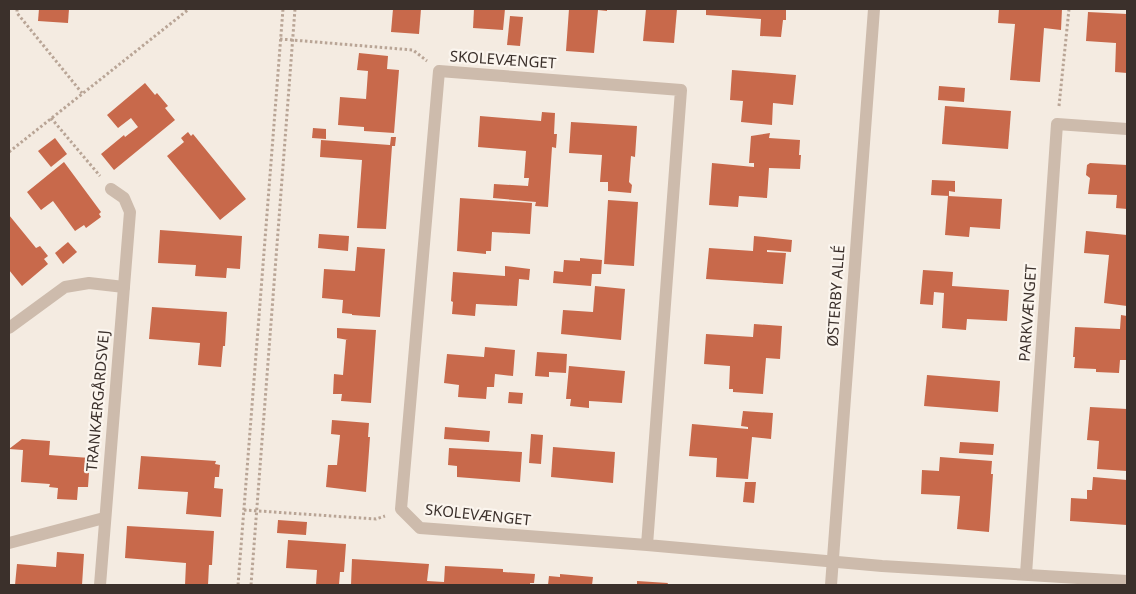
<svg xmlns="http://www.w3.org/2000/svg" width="1136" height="594" font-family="'Noto Sans',sans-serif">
<rect width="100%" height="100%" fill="#f4ebe1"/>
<g fill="#c8694b">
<path d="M39,9H69L68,23L38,21Z"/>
<path d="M393,9H421L419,34L391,32Z"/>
<path d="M474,9H505L503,30L473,28Z"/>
<path d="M569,9H607V11L598,10L594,53L566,51Z"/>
<path d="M646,9H677L674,43L643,41Z"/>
<path d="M706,9H786V20H783L781,37L760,36L761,19L706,15Z"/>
<path d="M999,9H1062L1061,30L1044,28L1040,82L1010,80L1015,24L998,23Z"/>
<path d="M1088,12L1127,14V73L1115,72L1116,43L1086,41Z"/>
<path d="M510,16L523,17L520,46L507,45Z"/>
<path d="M359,53L388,56L387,69L399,70L394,133L364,131V127L338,125L340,97L366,99L368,71L357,70Z"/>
<path d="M732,70L796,75L793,105L773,103L772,125L741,122L743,101L730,100Z"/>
<path d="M145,83L155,95L157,93L168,106L165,108L175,120L114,170L101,154L124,135L125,137L138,127L131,118L118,128L107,115Z"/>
<path d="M939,86L965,88L964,102L938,100Z"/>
<path d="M945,106L1011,111L1008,149L942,144Z"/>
<path d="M542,112L555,113L554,134H557L556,148L552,147L548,207L535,206L536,202L493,198L494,184L528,186L529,178H524L526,151L478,147L480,116L541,121Z"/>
<path d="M571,122L637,126L635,157L631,156L629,182L632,185L631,193L608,191V182H600L602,155L569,153Z"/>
<path d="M313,128L326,129V139L312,138Z"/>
<path d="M188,132L191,136L193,134L246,199L220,220L167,156L184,142L181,138Z"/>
<path d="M770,133L769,138L800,140L799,155H801L800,169L769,168L767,198L739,196L738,207L709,205L712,163L754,167V163H749L751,136Z"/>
<path d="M391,137H396L395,146H392L386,229L357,228L362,160L320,157L321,140L390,145Z"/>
<path d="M55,138L67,154L51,167L38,151Z"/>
<path d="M64,162L101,212L99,214L101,217L86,228L84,225L75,231L53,201L41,210L27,192Z"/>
<path d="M1090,163L1127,165V209L1116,208L1117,195L1088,194L1090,178L1086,175L1087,165Z"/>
<path d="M932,180L955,181V192L949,191V196L931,195Z"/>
<path d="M948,196L1002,199L1000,229L970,227L969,237L945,235Z"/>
<path d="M460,198L532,203L530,234L492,232L491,251H486V254L457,251Z"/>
<path d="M608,200L638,202L634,266L604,264Z"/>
<path d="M9,215L36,248L40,246L48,256L44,259L48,264L22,286L9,270Z"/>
<path d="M160,230L242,236L240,269L227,268L226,278L195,276L196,265L158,263Z"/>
<path d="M1086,231L1127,235V306L1104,303L1109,255L1084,253Z"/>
<path d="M319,234L349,236L348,251L318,248Z"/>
<path d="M754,236L792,240L791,252L767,250V252L786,253L783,284L706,279L709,248L753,251Z"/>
<path d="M68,242L77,252L63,264L55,253Z"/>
<path d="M357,247L385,249L380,317L352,315V314L342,313L343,300L322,298L324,269L355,271Z"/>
<path d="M580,258L602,260L601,274H592L591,286L553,283L554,271L563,272L564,260L580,261Z"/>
<path d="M505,266L530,269L529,280L519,279L517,306L476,304L475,316L452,314L453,302L451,301L453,272L505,276Z"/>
<path d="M923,270L953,272L952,286L1009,290L1007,321L967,319L966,330L942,328L944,293L934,292L933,305L920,304Z"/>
<path d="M595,286L625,289L621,340L561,334L563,310L593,312Z"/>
<path d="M152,307L227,312L225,346H223L221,367L198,365L200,343L149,339Z"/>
<path d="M1121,315L1127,316V360H1120L1119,373L1096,372V369L1074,368L1075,357H1073L1075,327L1120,329Z"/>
<path d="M754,324L782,326L780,359L766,358L763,394L733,392V389H729L730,366L704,364L706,334L753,337Z"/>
<path d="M337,328L376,330L371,403L341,401L342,394H333L334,374L343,375L346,340H348L337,338Z"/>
<path d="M485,347L515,350L513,376L495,374L494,387H487L486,399L458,397L459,385L444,383L447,354L484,357Z"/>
<path d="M537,352L567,354L566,373L549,372V377L535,376Z"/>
<path d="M569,366L625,371L622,403L589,401V408L570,406L571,399H566Z"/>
<path d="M927,375L1000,381L998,412L924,406Z"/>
<path d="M509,392L523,393L522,404L508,403Z"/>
<path d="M1090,407L1127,409V471L1097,469L1099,441L1087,440Z"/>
<path d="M743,411L773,413L771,439L752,437L748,479L716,477L717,458L689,456L692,424L748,429V427L741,426Z"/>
<path d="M332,420L369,423L368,437H370L366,492L326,487L328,465H337L340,435L331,434Z"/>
<path d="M445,427L490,431L489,442L444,439Z"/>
<path d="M531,434L543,435L541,464L529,463Z"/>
<path d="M22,439L50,441L49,455L90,458L88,487H78L77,500L57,499L58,488L49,487L50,484L21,482L23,450L9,449Z"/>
<path d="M960,442L994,444L993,455L959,453Z"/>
<path d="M553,447L615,452L613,483L551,477Z"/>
<path d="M449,448L522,452L520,482L457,477V466L448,465Z"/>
<path d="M141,456L216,461L215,464L220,465L219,477H215L214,488L223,489L221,517L186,514L188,492L138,489Z"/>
<path d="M940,457L992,461L991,474H993L989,532L957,529L960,496L921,494L922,470L939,471Z"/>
<path d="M1093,477L1127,480V525L1070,521L1071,498L1087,499V490H1092Z"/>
<path d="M745,482H756L754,503L743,502Z"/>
<path d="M278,520L307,522L306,535L277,533Z"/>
<path d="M127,526L214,531L212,565H209L208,585H185L186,563L125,558Z"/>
<path d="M288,540L346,544L344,572H340L339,585H316L317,570L286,568Z"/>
<path d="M57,552L84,554L82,585H15L17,564L56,567Z"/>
<path d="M352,559L429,564L427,581L444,582L445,566L503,569V572L535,574L534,583H530V585H351Z"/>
<path d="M560,574L593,577L592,585H548L549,576L560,577Z"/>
<path d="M637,581L668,583L667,585H637Z"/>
</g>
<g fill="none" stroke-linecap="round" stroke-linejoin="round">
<g stroke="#b9a596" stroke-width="3" stroke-dasharray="2.5 2.5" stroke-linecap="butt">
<path d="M17,9V13L82,93"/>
<path d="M280,39L413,50L427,61"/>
<path d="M1059,106L1069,9"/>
<path d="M51,118L100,176"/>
<path d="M9,152L189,9"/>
<path d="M244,510L376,519L385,516"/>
<path d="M238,585L283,9"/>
<path d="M251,585L295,9"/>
</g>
<g stroke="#cdbbac" stroke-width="12">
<path d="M9,328L65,287L89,283L124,287"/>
<path d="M9,543L104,518"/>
<path d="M647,545L681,90L439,71L401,509L420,528L647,545L882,566L1127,581"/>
<path d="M1026,574L1057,124L1127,129"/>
<path d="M100,585L130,212L124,198L111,189"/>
<path d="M831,585L874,9"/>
</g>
</g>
<g text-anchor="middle" stroke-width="4.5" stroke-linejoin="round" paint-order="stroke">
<g font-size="15" fill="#3b302b" stroke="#fbf5ee">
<text transform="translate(503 60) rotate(4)" y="5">SKOLEVÆNGET</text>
<text transform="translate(836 296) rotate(-86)" y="5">ØSTERBY ALLÉ</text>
<text transform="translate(1028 313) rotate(-86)" y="5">PARKVÆNGET</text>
<text transform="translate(98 401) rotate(-85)" y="5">TRANKÆRGÅRDSVEJ</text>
<text transform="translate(478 515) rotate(6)" y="5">SKOLEVÆNGET</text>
</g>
</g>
<rect width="1136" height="594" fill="none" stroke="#3b302b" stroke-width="20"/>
</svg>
